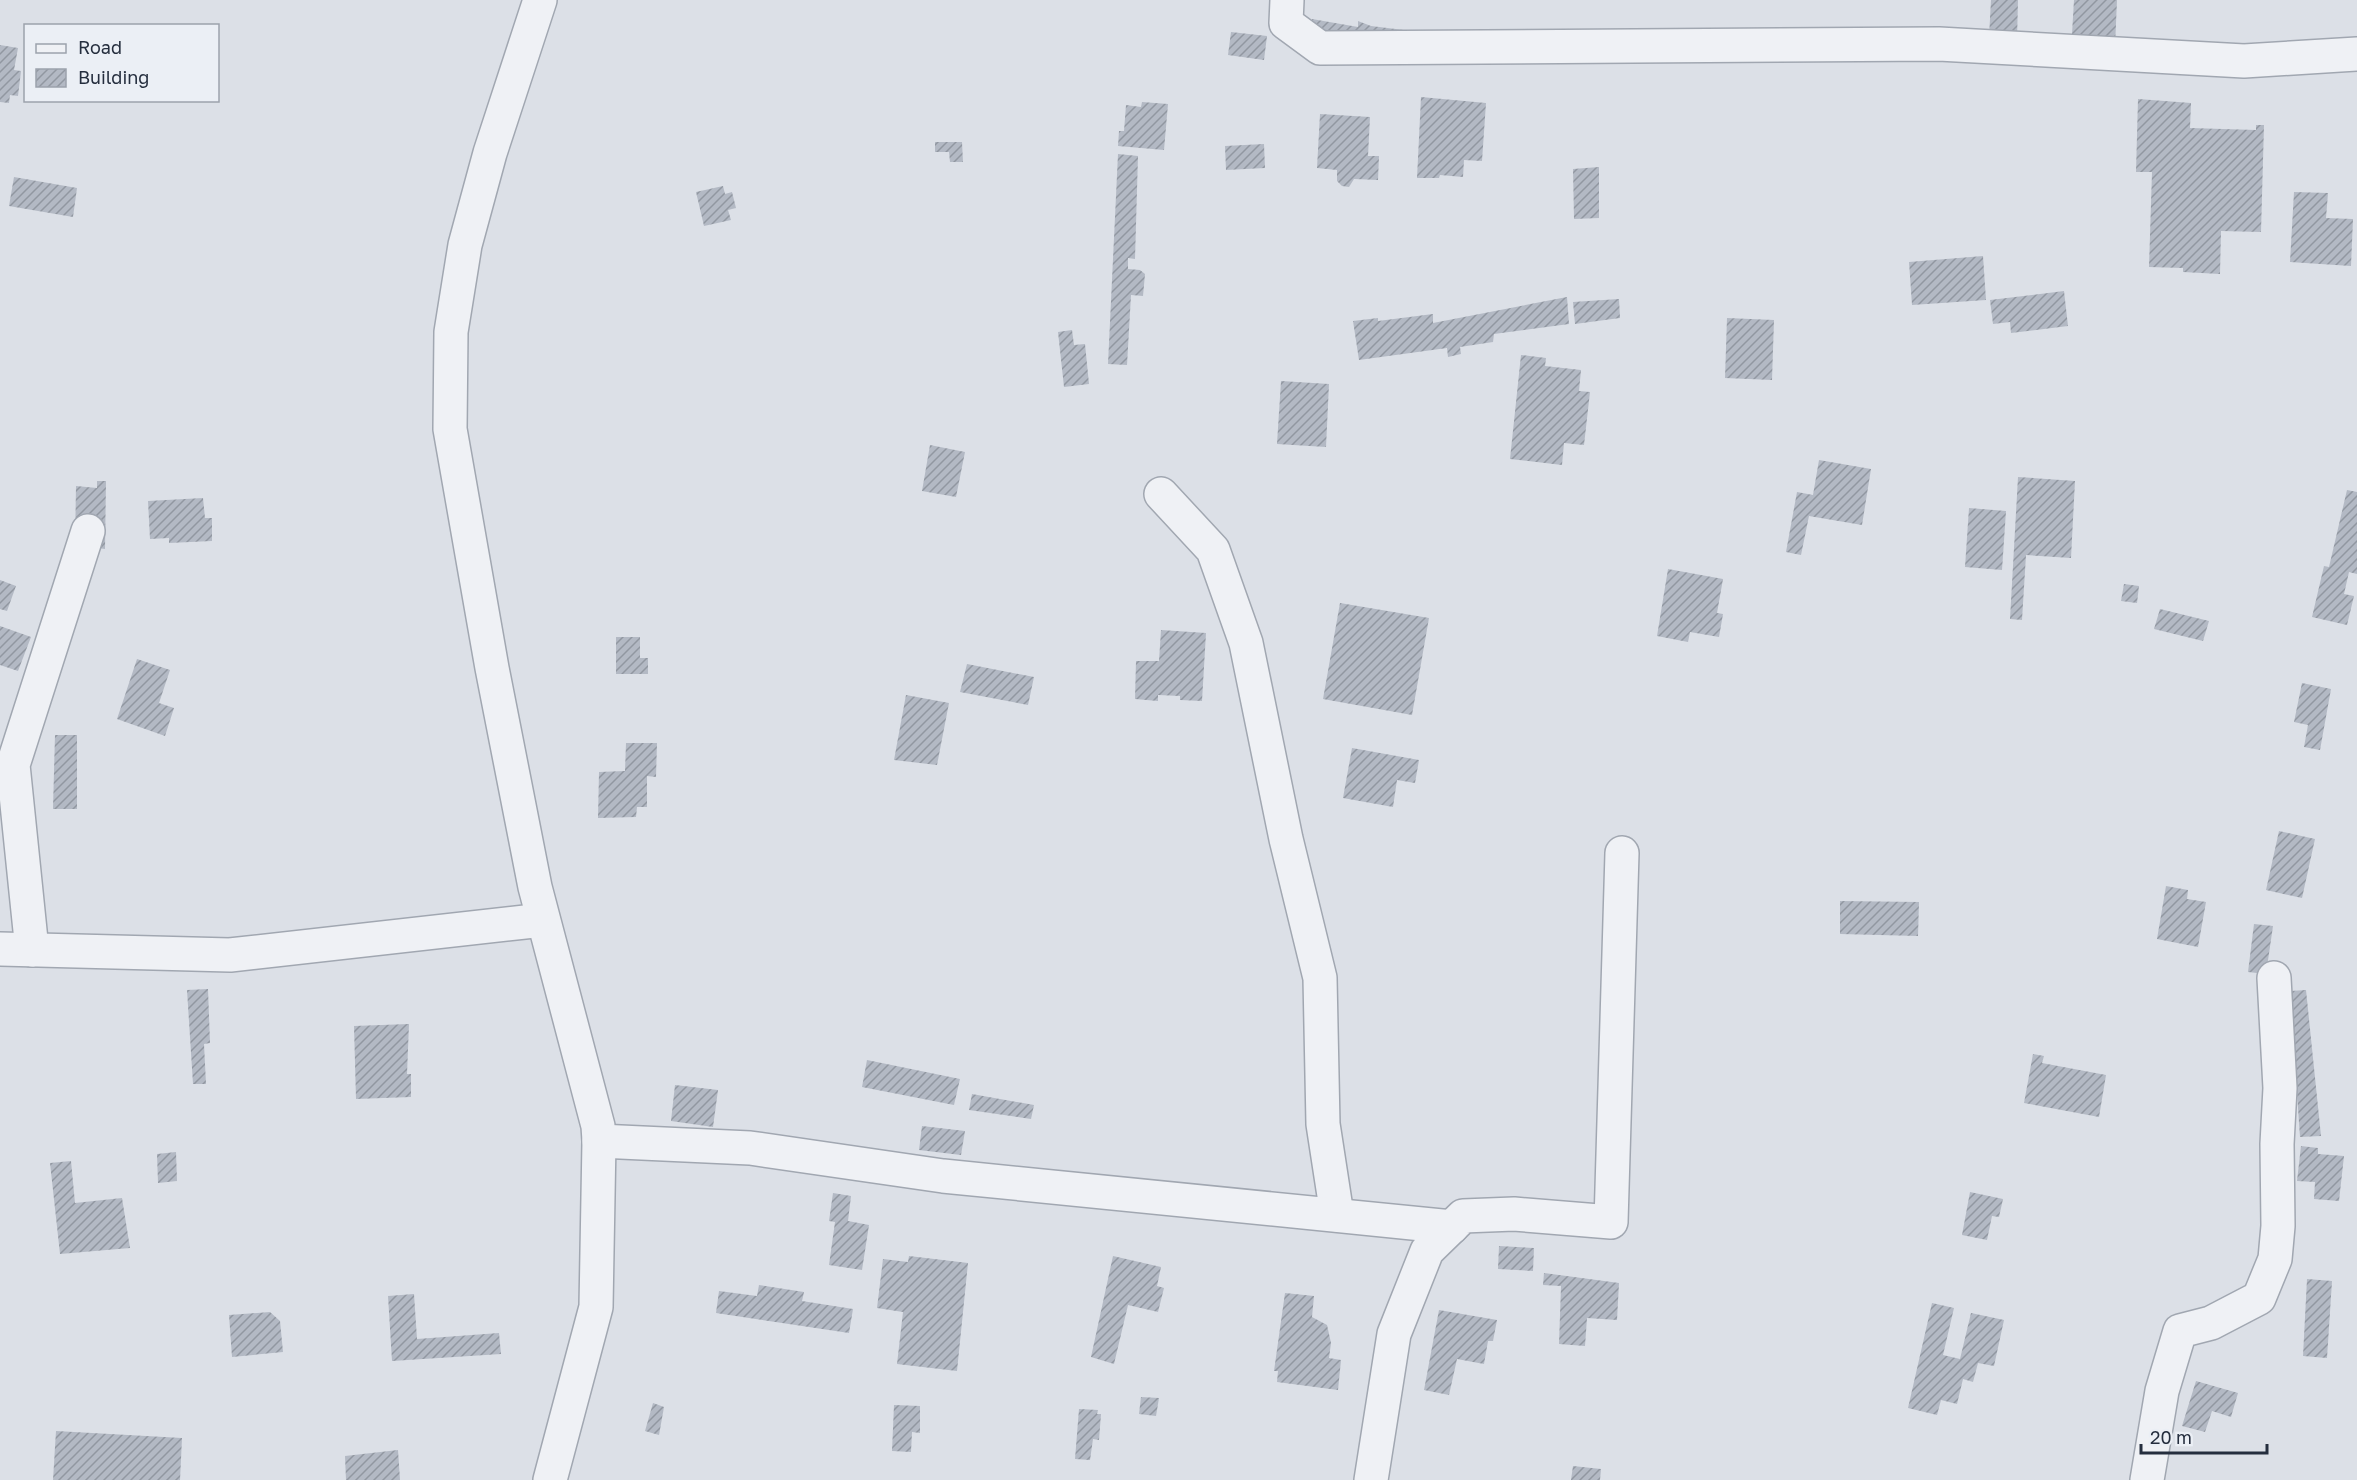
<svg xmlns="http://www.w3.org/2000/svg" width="2357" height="1480" font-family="'Golos Text',sans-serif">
<defs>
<pattern id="building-hatch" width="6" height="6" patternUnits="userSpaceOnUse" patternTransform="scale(1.5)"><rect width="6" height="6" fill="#b3b9c4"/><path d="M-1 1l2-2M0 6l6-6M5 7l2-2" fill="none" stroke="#9197a1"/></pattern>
</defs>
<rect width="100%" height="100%" fill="#dce0e7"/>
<g fill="url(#building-hatch)">
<path d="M1991,0H2018L2017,40L1989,37Z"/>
<path d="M2074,0H2117L2115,47L2071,51Z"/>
<path d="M1312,19L1358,27V21L1371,26L1412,31L1410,49L1324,35L1313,25Z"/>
<path d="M1231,32L1267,36L1264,60L1228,55Z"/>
<path d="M0,45L18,48L14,70L21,71L18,96L10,95L9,103L0,102Z"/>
<path d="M1421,97L1486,103L1482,161L1464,160L1463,177L1440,175L1439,178H1417Z"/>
<path d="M2138,99L2191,103L2190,128L2256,130V125H2264L2261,232L2221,231L2220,274L2183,272V268L2149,267L2152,172H2136Z"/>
<path d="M1142,102L1168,104L1164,150L1118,146L1119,131H1124L1126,105L1141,107Z"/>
<path d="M1320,114L1370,117L1368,156H1379L1378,180L1354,179L1349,187L1342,186L1337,181V170L1317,168Z"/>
<path d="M935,142H962L963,162H950L949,152H935Z"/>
<path d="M1264,144L1265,168L1226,170L1225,146Z"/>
<path d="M1118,154L1138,156L1135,259L1128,258V269L1140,270L1145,274L1143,296L1131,295L1127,365L1108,364Z"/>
<path d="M1599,167V218L1574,219L1573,169Z"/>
<path d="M14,177L77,188L73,217L9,206Z"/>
<path d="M723,186L725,194L732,192L736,208L728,210L731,220L704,226L696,192Z"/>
<path d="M2294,192L2328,193L2326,218L2353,219L2351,266L2290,262Z"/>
<path d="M1983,256L1986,300L1912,305L1909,262Z"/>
<path d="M2064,291L2068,326L2011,333L2010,322L1993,324L1990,300Z"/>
<path d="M1567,297L1569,324L1494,334L1493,342L1460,347L1461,354L1448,357L1447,348L1359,360L1353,321L1378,318V321L1433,314V323Z"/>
<path d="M1619,299L1620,318L1575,324L1573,302Z"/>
<path d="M1727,318L1774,320L1772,380L1725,378Z"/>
<path d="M1072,330L1074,345L1085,344L1089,384L1064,387L1058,332Z"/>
<path d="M1521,355L1546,358L1545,366L1581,370L1579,391L1590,392L1584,445L1564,443L1562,465L1510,459Z"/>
<path d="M1281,381L1329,384L1326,447L1277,444Z"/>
<path d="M930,445L965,452L956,497L922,491Z"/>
<path d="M1819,460L1871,469L1862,525L1809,516L1801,555L1786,552L1797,492L1813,495Z"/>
<path d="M2018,477L2075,481L2071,558L2026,555L2022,620L2010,619Z"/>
<path d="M97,481H106L105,549L75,545L76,486L97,488Z"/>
<path d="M2347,490L2357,492V574L2349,572L2344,594L2354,596L2347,625L2312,617L2324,566L2329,567Z"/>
<path d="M203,498L205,518H212V541L169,543V538L150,539L148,501Z"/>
<path d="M1969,508L2006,511L2002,570L1965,567Z"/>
<path d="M1668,569L1723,579L1717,613L1723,614L1719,637L1690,632L1688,642L1657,636Z"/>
<path d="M0,580L16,586L7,611L0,609Z"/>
<path d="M2124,584L2139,586L2137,603L2121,601Z"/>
<path d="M1340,603L1429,618L1412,715L1323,699Z"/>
<path d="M2160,609L2209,621L2203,641L2154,629Z"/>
<path d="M0,626L31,637L18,671L0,665Z"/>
<path d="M1161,630L1206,633L1202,701L1180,700V696L1158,695V701L1135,699L1136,661H1159Z"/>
<path d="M616,637H640V658H648V674H616Z"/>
<path d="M137,659L170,670L159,703L174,708L165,736L117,719Z"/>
<path d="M967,664L1034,677L1028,705L960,692Z"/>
<path d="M2302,683L2331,689L2320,750L2304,747L2308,725L2294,722Z"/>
<path d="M906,695L949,703L937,765L894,760Z"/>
<path d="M55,735H77V809H53Z"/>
<path d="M626,743H657L656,777L647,776V807H637L636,817L598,818L599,772L625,771Z"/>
<path d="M1352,748L1419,760L1415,783L1397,780L1393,807L1343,798Z"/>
<path d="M2279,831L2315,839L2302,898L2266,890Z"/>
<path d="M2166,886L2188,890L2187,899L2206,902L2198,947L2157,939Z"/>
<path d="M1840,901L1919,902L1918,936L1840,934Z"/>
<path d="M2254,924L2273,926L2266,974L2248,972Z"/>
<path d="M208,989L210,1043L204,1044L206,1084H193L187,990Z"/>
<path d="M2306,990L2321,1136L2300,1137L2290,991Z"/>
<path d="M409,1024L407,1074H411V1097L356,1099L354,1026Z"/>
<path d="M2033,1054L2044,1056L2042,1063L2106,1075L2099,1117L2024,1103Z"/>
<path d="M867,1060L960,1079L954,1105L862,1087Z"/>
<path d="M675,1085L718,1090L713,1127L671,1121Z"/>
<path d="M972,1094L1034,1105L1031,1119L969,1110Z"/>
<path d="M922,1126L965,1131L961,1155L919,1150Z"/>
<path d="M2301,1146L2318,1148V1154L2344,1156L2339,1201L2314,1199L2315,1182L2297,1181Z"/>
<path d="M176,1152L177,1181L158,1183L157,1154Z"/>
<path d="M71,1161L75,1203L122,1198L130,1248L60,1254L50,1163Z"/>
<path d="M1970,1192L2003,1199L1999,1217L1992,1216L1987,1240L1962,1235Z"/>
<path d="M833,1193L851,1196L848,1221L869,1225L862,1270L829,1265L835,1222L829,1221Z"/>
<path d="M1499,1246L1534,1248L1533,1271L1498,1269Z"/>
<path d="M909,1256L968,1263L957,1371L897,1364L903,1312L877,1308L883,1259L908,1262Z"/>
<path d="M1113,1256L1161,1267L1157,1286L1164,1288L1158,1312L1128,1305L1114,1364L1091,1357Z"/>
<path d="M1544,1273L1619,1283L1617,1320L1587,1318L1585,1346L1559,1344L1561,1286L1543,1285Z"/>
<path d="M2307,1279L2332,1281L2327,1358L2303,1356Z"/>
<path d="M759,1285L804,1292L802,1301L853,1309L849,1333L716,1313L719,1291L757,1296Z"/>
<path d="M1285,1293L1314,1296L1312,1317L1327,1325L1331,1343L1329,1358L1341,1360L1338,1390L1277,1382L1278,1371H1274Z"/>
<path d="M414,1294L417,1339L499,1333L501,1354L392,1361L388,1296Z"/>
<path d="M1932,1303L1954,1308L1943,1355L1960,1359L1971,1313L2004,1320L1994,1366L1978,1363L1973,1382L1963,1379L1957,1404L1941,1400L1937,1415L1908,1408Z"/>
<path d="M1439,1310L1497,1320L1493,1341H1488L1484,1364L1457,1359L1449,1395L1424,1390Z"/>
<path d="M270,1312L280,1321L283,1352L232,1357L229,1315Z"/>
<path d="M2196,1381L2238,1393L2231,1417L2212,1411L2205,1432L2182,1426Z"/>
<path d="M1141,1397L1159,1398L1156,1416L1139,1414Z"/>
<path d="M653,1403L664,1407L659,1435L645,1431Z"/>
<path d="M894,1405L920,1406V1433L912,1432L911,1452L892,1451Z"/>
<path d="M1079,1409L1098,1410L1097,1414H1101L1099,1440L1093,1439L1090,1460L1075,1459Z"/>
<path d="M56,1431L182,1438L180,1480H53Z"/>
<path d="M398,1450L400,1480H346L345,1456Z"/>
<path d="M1573,1466L1601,1469L1600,1480H1571Z"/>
</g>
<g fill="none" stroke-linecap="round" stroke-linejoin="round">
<g stroke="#a1a7b1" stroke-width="36">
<g id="minor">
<path d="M540,0L490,153L465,245L451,332L450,429L492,668L535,887L598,1126L599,1141L596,1307L550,1480"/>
<path d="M1287,0L1286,23L1320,48L1939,44L2244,61L2357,54"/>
<path d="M1161,494L1213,550L1246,643L1286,839L1320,978L1323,1124L1337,1215"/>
<path d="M0,949L230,955L543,920"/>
<path d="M32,950L13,765L88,531"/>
<path d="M599,1141L750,1148L943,1176L1452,1227"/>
<path d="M1371,1480L1394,1334L1427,1251L1463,1216L1514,1214L1611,1222L1622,853"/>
<path d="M2147,1480L2162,1391L2180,1331L2211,1323L2259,1298L2275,1259L2278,1226L2277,1144L2280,1088L2274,978"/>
</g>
</g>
<use href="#minor" stroke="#eff1f5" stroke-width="33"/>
</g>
<rect x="24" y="24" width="195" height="78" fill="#ebeff5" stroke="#9ca2ac" stroke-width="1.5"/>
<rect x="36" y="44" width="30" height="9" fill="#eff1f5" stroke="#9ca2ac" stroke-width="1.5"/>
<text x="78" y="54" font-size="18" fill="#252e3e">Road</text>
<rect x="36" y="69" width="30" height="18" fill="url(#building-hatch)" stroke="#9ca2ac" stroke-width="1.5"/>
<text x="78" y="84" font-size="18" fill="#252e3e">Building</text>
<path d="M2141 1444v9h126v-9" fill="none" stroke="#252e3e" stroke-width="3"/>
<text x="2150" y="1444" font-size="18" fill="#252e3e" stroke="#ebeff5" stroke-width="4.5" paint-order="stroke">20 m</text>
</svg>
